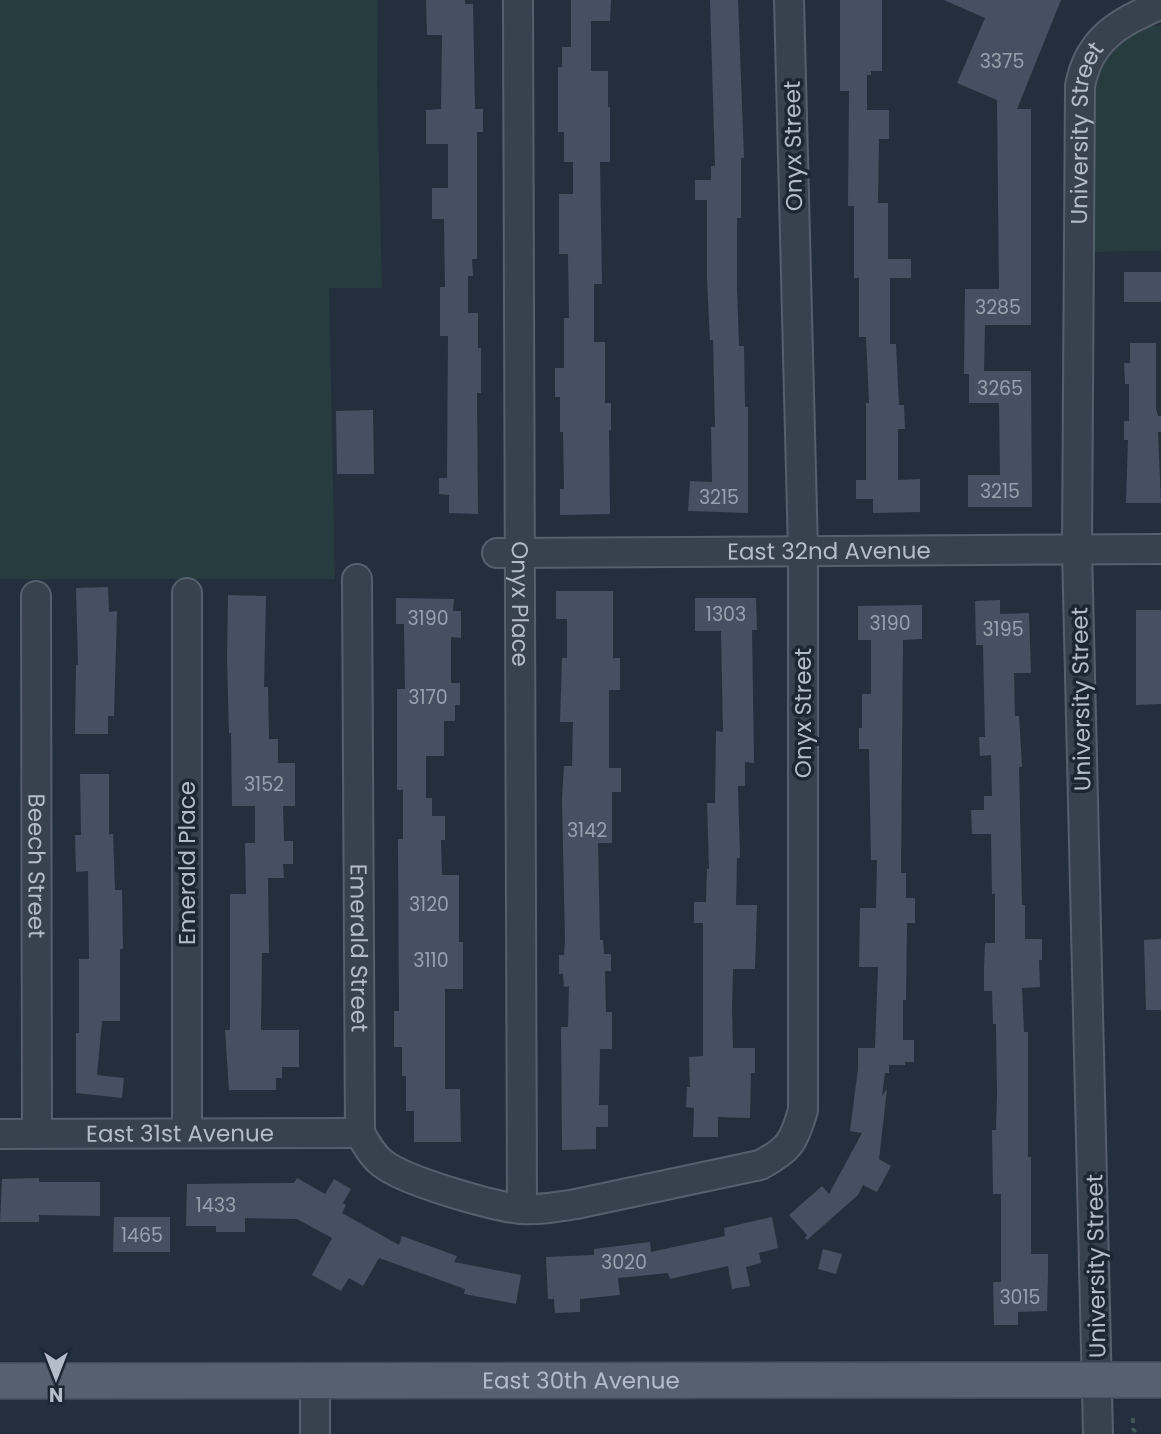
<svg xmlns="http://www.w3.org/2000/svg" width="1161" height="1434" font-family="Poppins,sans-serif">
<rect width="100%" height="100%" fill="#242f3e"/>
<g fill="#263c3f">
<path d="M0,0H378L377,85L382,288H329L335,579H0Z"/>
<path d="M1145,26H1161V251L1094,252V91L1102,64L1115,44Z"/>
</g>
<g fill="#455162">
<path d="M426,0H465V4H473L475,109H483V132H477V259H472L473,276H468V313H478V348H481V393H477L478,514L449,513V495L439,494V478H447L448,336H440V287H445L444,219H432V188H448V144H426V110L441,109L442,35H427Z"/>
<path d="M571,0H611L610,21H591V71H608V107H610V162H600L602,284H594V342H605V403H611V430H609L610,514L560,515V489H564L563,432H560V397H555V368H564V318H569L568,254H559V194H573V162H564V132H558V67H562V47H571Z"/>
<path d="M710,0H738L744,158H741V218H737V288L739,346H744L745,407H748V513L688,511L690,481L712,482L711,427H715L713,340H710L707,280V200H695V180H711V166H715Z"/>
<path d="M840,0H882V71H871V75H867V110H889V139H879L878,203H888V259H911V278H890V344H896L899,405H904L905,429H898V480L920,479V512L873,513V499H856V480H866V403H869L866,337H859V278H854V206H848L849,91H840Z"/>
<path d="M944,0H1061L1017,109H1031V325H985L984,371H1031L1032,507H968V475H1000L999,403H969V374H964L965,289H999L997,100L957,83L985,18Z"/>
<rect x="1124" y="272" width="37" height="30"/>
<path d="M1130,343H1156V409L1158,416H1161V432H1158L1161,503H1126L1128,440H1124V421H1129V384H1125L1124,363H1130Z"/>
<path d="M373,410L374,474H337L336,411Z"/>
<path d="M108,587L109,612L117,611L114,716H108V734H75L76,665H78L76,588Z"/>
<path d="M556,591H613V658H620V690H609V768H621V792H612V843H598L600,940H603L604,954H611V971H605L606,1012H612V1049H600L599,1105H608V1127H596V1149L562,1150L561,1027H568L569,986L564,987L563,974H559V955H564L565,940L562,800L564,766H572L573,722H560L562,658H567V619H556Z"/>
<path d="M228,595L266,596L264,687H268L269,739H278V763H295V806H283L284,841H293V864H283L284,878H268L269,953H262L261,1030H299V1067H282V1078H276V1090H229L225,1030H230V894H246L245,843H255V806H232L231,733H229L227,657Z"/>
<path d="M396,598L454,599L453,611H461V638L451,637V683H460V705H455V721H444V756H426V798H432V816H445V840H441L442,875H459V942H463V989H445V1089H460L461,1142H414V1111H406V1076H402V1047H394V1011H399L398,839H403V790H397V689H405L404,624H396Z"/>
<path d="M695,598H756L757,630H752L754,763L745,762V786H738L740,858H737L736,905H757L755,969H733L732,1010L733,1048H755V1073H751L750,1118L718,1117V1137H693L694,1108L686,1107L687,1087H690L689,1057L703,1056V923H694V902H706L707,869H709L707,803H715L716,731L723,732L721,631H695Z"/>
<path d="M1000,600V614L1029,613L1031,673H1014L1015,716H1019L1022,767H1019L1022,905H1025V939H1042V960H1039L1040,987L1022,988L1024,1032H1028V1157H1031V1254H1048V1273L1047,1311L1018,1312V1325H994L993,1282H1001V1194H993L992,1130H996L997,1094L996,1024H993L992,991H984V968L985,943H995V894H992L991,834H972L971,810H984V796H992L991,755L980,756L979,737H985L983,645H976L975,601Z"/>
<path d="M922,605V639L903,640L901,873H906V898H915V923H907L906,1000H903V1040H914V1062H905V1065H889V1073H885L882,1096L887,1089L879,1159L891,1166L877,1192L863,1185L858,1195L807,1240L805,1238L807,1235L789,1215L822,1186L829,1194L862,1133L850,1131L858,1069V1048H875L878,967H859L860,908H876L877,860H871L869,749H859V728H862V694H871V640H858V606Z"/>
<path d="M1136,610H1161V704L1136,705Z"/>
<path d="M80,774H109V834H113L115,890H122L123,949H120V1021H102L97,1075L124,1078L122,1098L76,1093V1033H79V959H89L88,871L76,872L75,835H81Z"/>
<path d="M1161,939V1010H1146L1144,940Z"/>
<path d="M39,1178V1182H100V1216L39,1215V1222H0L2,1179Z"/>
<path d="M297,1178L325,1194L334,1179L351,1189L343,1203L346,1205L342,1213L399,1245L402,1236L457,1256L454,1262L521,1275L516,1304L464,1294L465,1289L379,1258L363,1286L349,1278L341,1291L312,1275L332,1238L297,1219L245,1218V1232H216V1226H186L187,1184L294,1183Z"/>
<path d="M114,1217H170V1252H113Z"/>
<path d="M772,1217L778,1248L759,1253L761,1263L746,1267L750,1286L732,1289L728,1266L670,1279L668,1273L618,1278L620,1295L580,1299V1312L555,1313L554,1299H548L546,1257L594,1255V1249L650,1242L651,1252L725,1236L724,1228Z"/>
<path d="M823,1249L842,1254L836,1274L818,1269Z"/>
</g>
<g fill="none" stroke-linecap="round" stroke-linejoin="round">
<g stroke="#565f6c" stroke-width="32">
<g id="minor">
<path id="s1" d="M518,0L522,1209"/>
<path id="s2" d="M497,553L1161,549"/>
<path id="s3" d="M357,579L360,1133C366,1144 372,1155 382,1163C404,1181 492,1206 521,1209C540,1210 558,1207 576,1204L760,1165C789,1150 794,1142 803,1110V551L789,0"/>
<path id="s4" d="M36,596L37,1134"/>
<path d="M187,1132V593"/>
<path id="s5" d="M0,1134L360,1133"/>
<path d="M315,1381V1434"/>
<path id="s6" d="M1098,1434L1077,549L1080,86C1089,37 1120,23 1161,4"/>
</g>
</g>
<g stroke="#414a57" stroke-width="38">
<g id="major">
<path id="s7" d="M0,1381L1161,1380"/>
</g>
</g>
<path stroke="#44595c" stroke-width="3.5" stroke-dasharray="5 5" stroke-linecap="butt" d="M1133,1418V1429L1137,1434"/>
<use href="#minor" stroke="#38414e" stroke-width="28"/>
<use href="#major" stroke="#56606e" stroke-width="35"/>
</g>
<g text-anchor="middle" stroke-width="7" stroke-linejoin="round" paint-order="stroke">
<g font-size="19" fill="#98a1af">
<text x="1002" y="68">3375</text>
<text x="998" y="314">3285</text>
<text x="1000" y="395">3265</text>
<text x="1000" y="498">3215</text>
<text x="719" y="504">3215</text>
<text x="726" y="621">1303</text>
<text x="428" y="625">3190</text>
<text x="890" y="630">3190</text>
<text x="1003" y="636">3195</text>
<text x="428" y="704">3170</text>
<text x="264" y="791">3152</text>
<text x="587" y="837">3142</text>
<text x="429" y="911">3120</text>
<text x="431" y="967">3110</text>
<text x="216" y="1212">1433</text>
<text x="142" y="1242">1465</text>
<text x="624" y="1269">3020</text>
<text x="1020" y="1304">3015</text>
</g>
<g font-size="23" fill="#b4bcc9" stroke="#1d2633">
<text dy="8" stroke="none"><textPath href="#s6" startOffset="1302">University Street</textPath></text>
<text transform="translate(793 146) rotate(-91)" y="8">Onyx Street</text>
<text dy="8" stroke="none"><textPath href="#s2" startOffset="332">East 32nd Avenue</textPath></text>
<text dy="8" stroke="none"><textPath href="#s1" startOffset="604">Onyx Place</textPath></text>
<text transform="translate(1081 699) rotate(-91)" y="8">University Street</text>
<text transform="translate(803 713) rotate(-90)" y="8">Onyx Street</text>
<text transform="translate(187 863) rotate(-90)" y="8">Emerald Place</text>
<text dy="8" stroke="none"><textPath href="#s4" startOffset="270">Beech Street</textPath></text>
<text dy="8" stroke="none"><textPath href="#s3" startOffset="369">Emerald Street</textPath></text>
<text dy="8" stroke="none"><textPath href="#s5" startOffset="180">East 31st Avenue</textPath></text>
<text transform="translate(1096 1266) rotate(-91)" y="8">University Street</text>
<text dy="8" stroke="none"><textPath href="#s7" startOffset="581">East 30th Avenue</textPath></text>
</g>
</g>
<g transform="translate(56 1378) rotate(180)" stroke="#1d2633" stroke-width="5" paint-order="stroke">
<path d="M0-5L12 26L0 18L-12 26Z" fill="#b4bcc9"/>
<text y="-10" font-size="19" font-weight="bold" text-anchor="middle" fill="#b4bcc9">N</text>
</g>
</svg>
